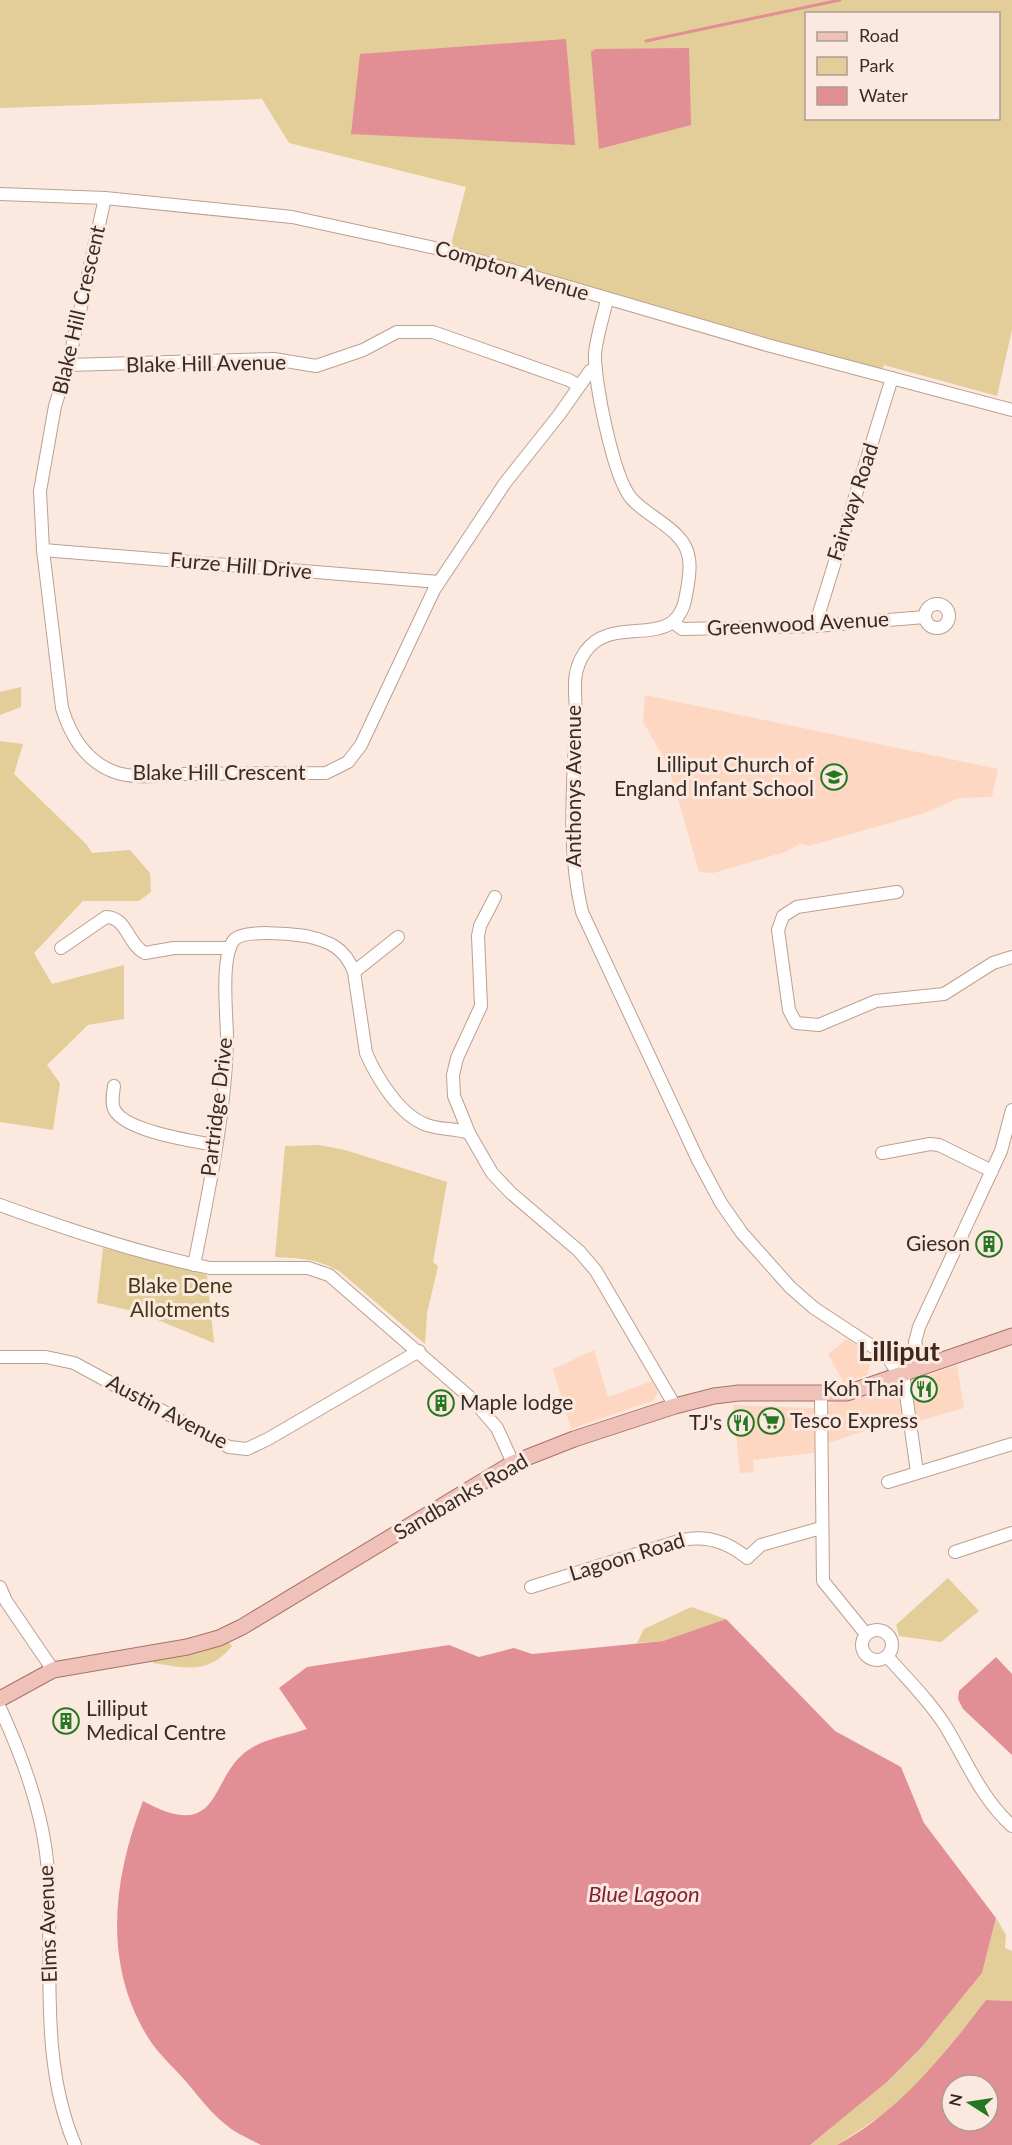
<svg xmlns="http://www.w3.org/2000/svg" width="1012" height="2145" font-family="Lato,sans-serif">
<rect width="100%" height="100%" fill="#fbe9df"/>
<g fill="#fdd7c2">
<path d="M645,695L998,769L992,797L959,798L925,813L809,846L800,844L785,852L713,873L699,872L674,785L665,760L643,722Z"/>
<path d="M847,1339L859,1347L871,1362L867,1375L844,1383L828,1354Z"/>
<path d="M594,1350L608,1397L652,1381L658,1392L654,1400L571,1429L553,1369Z"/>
<path d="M957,1365L964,1408L902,1426L901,1419L828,1443V1451L753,1460L754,1472L740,1473L733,1405L813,1408L911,1382Z"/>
</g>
<g fill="#e3cd98" fill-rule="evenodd">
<path d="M0,0H1012V330L997,396L884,365L880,375L449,252L466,187L289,143L262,99L0,108ZM806,14H998V118H806Z"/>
<path d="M21,687V707L0,715V692Z"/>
<path d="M0,741L23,744L14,774L87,845L92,853L130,850L150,873L151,892L139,901H83L34,953L52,984L124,965V1019L88,1025L47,1065L60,1083L53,1130L0,1122Z"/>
<path d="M319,1145L345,1150L447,1182L433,1262L438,1266L427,1313L425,1344L339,1271C318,1259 299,1258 275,1257L285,1146Z"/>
<path d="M103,1248L207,1275L214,1343L138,1312L97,1303Z"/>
<path d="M948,1578L979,1611L941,1642L899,1636L896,1625Z"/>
<path d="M691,1607L726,1619L663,1641L637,1643L644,1629Z"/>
<path d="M226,1639L232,1646C208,1675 186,1668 153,1663V1660Z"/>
<path d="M996,1918L1006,1935L1005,1948L1012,1951V2001L986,2000L927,2075L894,2107L837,2145H810L887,2082L921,2048L982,1973Z"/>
</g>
<g fill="#e18e95" fill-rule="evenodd">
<path d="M566,39L575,145L351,134L360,54Z"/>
<path d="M689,48L691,125L599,149L591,52L595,49Z"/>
<path d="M726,1619L835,1731L901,1767L924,1823L996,1918L982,1973L921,2048L887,2082L810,2145H261C250,2139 235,2133 225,2124C209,2111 196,2093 182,2077C171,2065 158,2053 149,2039C102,1964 113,1879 143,1801C226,1846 207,1772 253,1747C268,1738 290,1735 307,1729L279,1688L307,1667L449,1645L479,1657L514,1648L532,1654L663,1641Z"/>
<path d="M996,1657L1012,1674V1755L963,1709L958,1699L959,1691Z"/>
<path d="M986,2000L1012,2001V2145H837C900,2111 943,2056 986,2000ZM952,2085H988V2121H952Z"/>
</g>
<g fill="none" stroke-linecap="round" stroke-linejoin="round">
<path stroke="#e18e95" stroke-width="3" d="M646,41L840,0"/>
<g stroke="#bca090" stroke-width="14">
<g id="minor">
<path d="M0,194L105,198L292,217L435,248L767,345L1012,410"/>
<path d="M105,198L68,365L55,406L40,491L43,550L62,708C70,734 85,760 112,771C133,780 162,775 184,774C232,773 279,773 326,773L348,762L361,745L434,590L505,483L559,415L590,371L596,369"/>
<path d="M607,300C603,317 597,335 595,353C594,381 613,476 631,498C648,518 686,530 689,559C691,571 688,584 686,595C677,655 613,611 585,652C569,675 577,697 576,722C573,787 567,848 582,912L698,1160L721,1203L742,1233L790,1287L814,1308L887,1356L899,1375"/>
<path d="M68,365L274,359L316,366L363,350L397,332H433L569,380L579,386"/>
<path d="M43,550L439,582"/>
<circle cx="937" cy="616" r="12"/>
<path d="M674,623L682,629L815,626L925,617"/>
<path d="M815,626L892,378"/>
<path d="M897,892L797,907L783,916L778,930L789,1010L796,1023L819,1025L876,1001L944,994L993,963L1012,957"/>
<path d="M61,948L106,917C127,917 128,945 145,953L174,948H230"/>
<path d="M354,972L398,937"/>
<path d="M114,1086C113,1094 111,1102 114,1109C124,1131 192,1141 215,1145"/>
<path d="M469,1133L454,1096L453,1075L457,1058L481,1006L478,936L480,926L495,897"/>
<path d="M882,1153L930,1144L939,1145L992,1171"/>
<path d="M0,1205C69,1230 138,1253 210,1268H308L329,1275L473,1400L497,1428L513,1463"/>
<path d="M194,1265C208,1196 226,1109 227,1039C227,1016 220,957 234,940C243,929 292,934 306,936C329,941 345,948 354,972L366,1053C377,1078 400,1116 427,1125C440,1130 455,1128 469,1133L492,1173L511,1193L579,1251L596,1271L675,1406"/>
<path d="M0,1357H46L74,1363L229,1447L247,1449L268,1439L419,1351"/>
<path d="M922,1367L915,1342L919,1327L1001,1151L1012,1110"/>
<path d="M903,1373L917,1472"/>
<path d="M821,1395L823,1581L866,1634"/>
<path d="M888,1482L1012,1444"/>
<path d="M955,1552L1012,1533"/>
<path d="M0,1587L6,1601L53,1670"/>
<path d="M531,1587L682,1540C706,1535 728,1542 747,1558L761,1545L821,1528"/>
<circle cx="877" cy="1645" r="15"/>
<path d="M887,1656C907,1679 930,1701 946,1727C967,1762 981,1798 1012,1826"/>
<path d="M0,1708C24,1760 45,1817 48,1874C53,1963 39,2061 75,2145"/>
</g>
</g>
<g stroke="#a77266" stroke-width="17">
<path id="major" d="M0,1699L53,1670L187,1647L219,1638L242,1627L513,1463L574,1439L675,1406L714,1396L739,1393H847L1012,1336"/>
</g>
<use href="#minor" stroke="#fff" stroke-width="12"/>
<use href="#major" stroke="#efc1b8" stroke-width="15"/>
</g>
<defs>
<g id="school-ring" transform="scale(1.35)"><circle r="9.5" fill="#fbe9df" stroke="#267721" stroke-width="1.5"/><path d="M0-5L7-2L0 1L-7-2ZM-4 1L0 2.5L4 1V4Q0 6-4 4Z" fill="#267721"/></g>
<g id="building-ring" transform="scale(1.35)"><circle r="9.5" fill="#fbe9df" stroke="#267721" stroke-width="1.5"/><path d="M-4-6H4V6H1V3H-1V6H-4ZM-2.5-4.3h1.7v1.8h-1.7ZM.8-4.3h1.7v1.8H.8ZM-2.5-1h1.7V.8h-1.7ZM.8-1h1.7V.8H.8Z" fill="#267721"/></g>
<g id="restaurant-ring" transform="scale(1.35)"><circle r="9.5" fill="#fbe9df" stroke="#267721" stroke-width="1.5"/><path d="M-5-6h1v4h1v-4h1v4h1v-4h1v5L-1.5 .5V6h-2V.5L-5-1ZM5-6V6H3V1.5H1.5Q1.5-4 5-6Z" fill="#267721"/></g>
<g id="supermarket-ring" transform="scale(1.35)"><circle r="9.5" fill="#fbe9df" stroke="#267721" stroke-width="1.5"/><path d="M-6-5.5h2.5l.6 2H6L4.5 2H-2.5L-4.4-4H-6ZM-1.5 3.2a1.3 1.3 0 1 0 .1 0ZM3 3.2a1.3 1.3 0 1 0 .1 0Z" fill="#267721"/></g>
</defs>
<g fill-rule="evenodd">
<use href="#school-ring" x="834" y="777"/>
<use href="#building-ring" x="989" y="1244"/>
<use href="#restaurant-ring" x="924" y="1389"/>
<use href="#building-ring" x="441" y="1403"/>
<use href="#supermarket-ring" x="771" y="1421"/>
<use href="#restaurant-ring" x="741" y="1423"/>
<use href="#building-ring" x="66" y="1721"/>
</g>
<g text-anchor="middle" stroke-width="6" stroke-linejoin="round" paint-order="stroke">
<g font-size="21" fill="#372b25" stroke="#fbe9df">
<text transform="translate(512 271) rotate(17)" y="7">Compton Avenue</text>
<text transform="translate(79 310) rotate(-77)" y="7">Blake Hill Crescent</text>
<text transform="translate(206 364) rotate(-1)" y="7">Blake Hill Avenue</text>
<text transform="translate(853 502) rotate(-72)" y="7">Fairway Road</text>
<text transform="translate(241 566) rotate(5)" y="7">Furze Hill Drive</text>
<text transform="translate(798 624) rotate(-3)" y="7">Greenwood Avenue</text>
<text x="219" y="780">Blake Hill Crescent</text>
<text transform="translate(574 786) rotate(-90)" y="7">Anthonys Avenue</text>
<text transform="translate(217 1107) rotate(-83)" y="7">Partridge Drive</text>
<text transform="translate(167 1412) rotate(28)" y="7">Austin Avenue</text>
<text transform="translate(461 1497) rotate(-30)" y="7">Sandbanks Road</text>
<text transform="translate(627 1557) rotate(-17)" y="7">Lagoon Road</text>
<text transform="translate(48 1924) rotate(-92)" y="7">Elms Avenue</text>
</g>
<g font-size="21" fill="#372b25" stroke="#fbe9df" text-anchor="end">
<text x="814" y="772">Lilliput Church of<tspan x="814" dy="24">England Infant School</tspan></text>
<text x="970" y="1251">Gieson</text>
<text x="904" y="1396">Koh Thai</text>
<text x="460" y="1410" text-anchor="start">Maple lodge</text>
<text x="790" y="1428" text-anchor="start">Tesco Express</text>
<text x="722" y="1430">TJ's</text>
<text x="86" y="1716" text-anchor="start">Lilliput<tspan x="86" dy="24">Medical Centre</tspan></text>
</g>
<g font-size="21" fill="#453816" stroke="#fbe9df">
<text x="180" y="1293">Blake Dene<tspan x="180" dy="24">Allotments</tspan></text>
</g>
<g font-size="22" font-style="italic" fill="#822034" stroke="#fbe9df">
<text x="644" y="1902">Blue Lagoon</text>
</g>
<g font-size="27" font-weight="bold" fill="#3e281b" stroke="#fbe9df">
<text x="899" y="1361">Lilliput</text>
</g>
</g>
<rect x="805" y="12" width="195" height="108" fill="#fbe9df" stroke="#ad9d95" stroke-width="1.5"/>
<rect x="817" y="32" width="30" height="9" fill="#efc1b8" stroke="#ad9d95" stroke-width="1.5"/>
<text x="859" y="42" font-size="18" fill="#372b25">Road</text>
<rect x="817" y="57" width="30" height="18" fill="#e3cd98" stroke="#ad9d95" stroke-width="1.5"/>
<text x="859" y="72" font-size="18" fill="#372b25">Park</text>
<rect x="817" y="87" width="30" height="18" fill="#e18e95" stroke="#ad9d95" stroke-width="1.5"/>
<text x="859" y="102" font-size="18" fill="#372b25">Water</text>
<g transform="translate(970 2103) rotate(282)"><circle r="28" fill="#fbe9df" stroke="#ad9d95" stroke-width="1.5"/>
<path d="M0-4.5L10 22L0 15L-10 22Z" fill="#267721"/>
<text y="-9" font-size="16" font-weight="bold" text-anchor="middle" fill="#372b25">N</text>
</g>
</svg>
